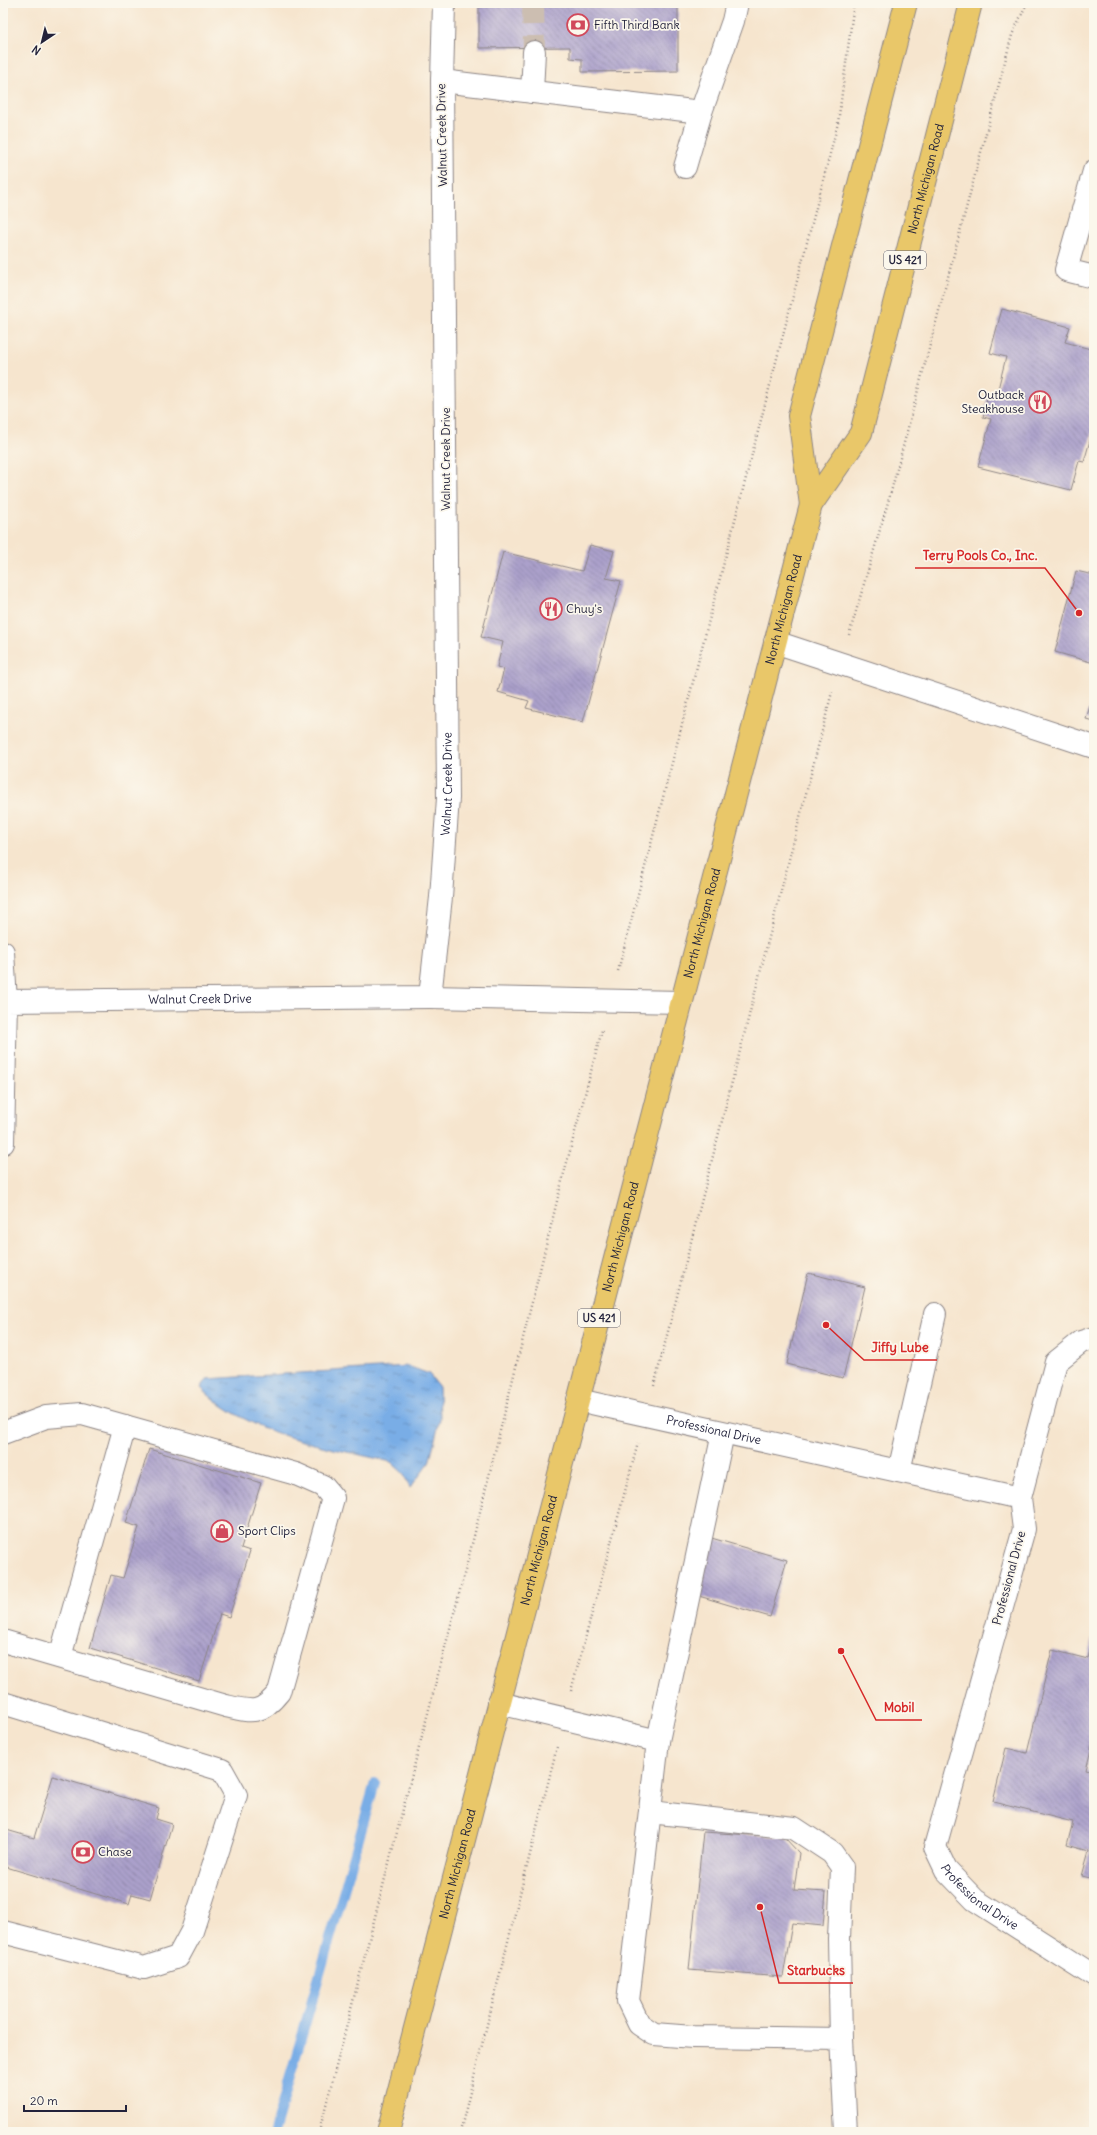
<svg xmlns="http://www.w3.org/2000/svg" width="1097" height="2135" font-family="Delius,sans-serif">
<defs>
<pattern id="water-ripples" width="26" height="14" patternUnits="userSpaceOnUse"><rect width="26" height="14" fill="#79ade6"/><path d="M2 4q2-2 4 0t4 0M15 11q2-2 4 0t4 0" fill="none" stroke="#638cbc"/></pattern>
<pattern id="building-back-hatch" width="6" height="6" patternUnits="userSpaceOnUse"><rect width="6" height="6" fill="#aba0cb"/><path d="M-1 5l2 2M0 0l6 6M5-1l2 2" fill="none" stroke="#8b82a6"/></pattern>
</defs>
<rect width="100%" height="100%" fill="#fbf7ec"/>
<filter id="ink" filterUnits="userSpaceOnUse"><feTurbulence type="fractalNoise" baseFrequency=".025" numOctaves="2"/><feDisplacementMap in="SourceGraphic" scale="8" xChannelSelector="R" yChannelSelector="G"/><feConvolveMatrix kernelMatrix="1 2 1 2 8 2 1 2 1" color-interpolation-filters="sRGB"/></filter>
<filter id="wash" filterUnits="userSpaceOnUse"><feTurbulence type="fractalNoise" baseFrequency=".012" numOctaves="4" result="noise"/><feDisplacementMap in="SourceGraphic" scale="16" xChannelSelector="R" yChannelSelector="G"/><feGaussianBlur stdDeviation="0.9" result="paint"/><feColorMatrix in="noise" values="0 0 0 0 0 0 0 0 0 0 0 0 0 0 0 0 0 1.4 0 .05"/><feComposite in="paint" operator="in"/></filter>
<g filter="url(#wash)">
<rect width="100%" height="100%" fill="#f6e5ce"/>
<path fill="url(#water-ripples)" stroke="#4e6890" d="M408,1366L429,1374L439,1387L440,1419L429,1463L410,1488L403,1473L391,1462C326,1446 251,1437 201,1388L207,1379Z"/>
<g fill="none" stroke-linecap="round" stroke-linejoin="round">
<path stroke="#79ade6" stroke-width="10" d="M274,2132L375,1783"/>
</g>
<g id="blocks">
<g fill="url(#building-back-hatch)">
<path d="M479,3H678V71L582,72V59L570,58V47L479,48Z"/>
<path d="M1002,309L1070,327L1065,342L1094,350L1092,405H1094V433H1092L1084,462L1079,461L1071,490L978,467L991,419L983,417L988,395L996,397L1006,357L990,353Z"/>
<path d="M590,545L614,551L606,578L621,581L583,722L526,708L529,701L498,692L504,669L497,667L503,642L481,637L503,552L582,571Z"/>
<path d="M1076,571L1094,575V663L1055,652Z"/>
<path d="M1094,693V721L1086,719Z"/>
<path d="M808,1273L865,1287L843,1378L787,1364Z"/>
<path d="M149,1449L261,1483L241,1548L250,1551L229,1617L220,1614L199,1681L90,1648L111,1575L123,1578L139,1527L126,1523Z"/>
<path d="M708,1537L787,1560L770,1617L692,1594Z"/>
<path d="M1093,1637L1094,1737L1086,1770L1094,1772V1879L1082,1876L1089,1851L1067,1845L1073,1822L993,1802L1006,1748L1027,1753L1052,1650L1088,1659Z"/>
<path d="M53,1776L159,1808L156,1819L172,1824L150,1899L132,1894L129,1904L3,1866V1829L34,1838Z"/>
<path d="M703,1832L784,1837L799,1853L794,1890L826,1892L823,1926L792,1923L783,1977L689,1970Z"/>
</g>
</g>
</g>
<g filter="url(#ink)">
<use href="#blocks" fill-opacity="0" stroke="#8c8484" stroke-width="1"/>
<g fill="none" stroke-linecap="round" stroke-linejoin="round">
<path stroke="#ccbeb1" stroke-width="22" stroke-dasharray="22 11" stroke-linecap="butt" d="M533,3L534,52"/>
<g stroke="#8c8484" stroke-width="24">
<g id="minor">
<path d="M442,81L701,112L733,21L737,3"/>
<path d="M532,92L534,52"/>
<path d="M685,167L701,112"/>
<path d="M1094,171L1066,270L1094,277"/>
<path d="M775,642L1094,747"/>
<path d="M3,952L6,1001"/>
<path d="M430,997L682,1002"/>
<path id="s1" d="M3,1143L6,1001L430,997L441,897L448,798L442,81L444,3"/>
<path id="s2" d="M578,1400L1020,1498L1024,1529L935,1847L946,1870L975,1900L1094,1976"/>
<path d="M3,1433L46,1417L82,1414L296,1474L323,1486L333,1498L279,1692C261,1715 252,1712 226,1706L3,1641"/>
<path d="M899,1471L935,1314"/>
<path d="M1020,1498L1056,1362L1081,1342L1094,1338"/>
<path d="M60,1657L125,1426"/>
<path d="M3,1703L222,1770L236,1795L192,1931L178,1957L144,1968L3,1932"/>
<path d="M499,1703L658,1741L628,2001L639,2024L654,2034L693,2037L841,2039L846,2132"/>
<path d="M658,1741L723,1433"/>
<path d="M650,1812L794,1828L832,1853L842,1867L839,1939L841,2039"/>
</g>
</g>
<g stroke="#8c8484" stroke-width="24">
<g id="major">
<path d="M811,505L799,416L906,3"/>
<path id="s3" d="M388,2132L811,505L861,433L971,3"/>
</g>
</g>
<g stroke="#8c8484" stroke-width="2.5" stroke-dasharray="1 3" stroke-linecap="butt">
<path d="M849,635L891,492L1012,35L1027,3"/>
<path d="M618,971L838,123L854,3"/>
<path d="M654,1386L832,692"/>
<path d="M571,1691L638,1443"/>
<path d="M319,2132L473,1540L562,1181L602,1030"/>
<path d="M460,2132L557,1747"/>
</g>
<use href="#minor" stroke="#fff" stroke-width="22"/>
<use href="#major" stroke="#e9c769" stroke-width="22"/>
</g>
</g>
<defs>
<g id="bank-ring" transform="scale(1.15)"><circle r="9.5" fill="#fbf7ec" stroke="#d1495b" stroke-width="1.5"/><path d="M-6-4H6V4H-6ZM0-2.3a2.3 2.3 0 1 0 0 4.6a2.3 2.3 0 1 0 0-4.6Z" fill="#d1495b"/></g>
<g id="restaurant-ring" transform="scale(1.15)"><circle r="9.5" fill="#fbf7ec" stroke="#d1495b" stroke-width="1.5"/><path d="M-5-6h1v4h1v-4h1v4h1v-4h1v5L-1.5 .5V6h-2V.5L-5-1ZM5-6V6H3V1.5H1.5Q1.5-4 5-6Z" fill="#d1495b"/></g>
<g id="shop-ring" transform="scale(1.15)"><circle r="9.5" fill="#fbf7ec" stroke="#d1495b" stroke-width="1.5"/><path d="M-5-2.5h2.3a2.7 3.5 0 0 1 5.4 0H5L5.5 6h-11ZM-1.5-2.5h3a1.5 2.3 0 0 0-3 0Z" fill="#d1495b"/></g>
</defs>
<g fill-rule="evenodd">
<use href="#bank-ring" x="578" y="25"/>
<use href="#restaurant-ring" x="1040" y="402"/>
<use href="#restaurant-ring" x="551" y="609"/>
<use href="#shop-ring" x="222" y="1531"/>
<use href="#bank-ring" x="83" y="1852"/>
</g>
<g text-anchor="middle" stroke-width="3.5" stroke-linejoin="round" paint-order="stroke">
<g fill="#fbf7ec" stroke="#636270" stroke-width="1">
<rect x="884" y="251" width="42" height="18" rx="3"/>
<rect x="578" y="1309" width="42" height="18" rx="3"/>
</g>
<g font-size="11" font-weight="bold" fill="#22223b">
<text x="905" y="264">US 421</text>
<text x="599" y="1322">US 421</text>
</g>
<g font-size="12" fill="#22223b" stroke="#fbf7ec" text-anchor="start">
<text x="594" y="29">Fifth Third Bank</text>
<text x="1024" y="399" text-anchor="end">Outback<tspan x="1024" dy="14">Steakhouse</tspan></text>
<text x="566" y="613">Chuy's</text>
<text x="238" y="1535">Sport Clips</text>
<text x="98" y="1856">Chase</text>
</g>
<g font-size="12" fill="#22223b" stroke="#fbf7ec">
<text transform="translate(442 135) rotate(-91)" y="4">Walnut Creek Drive</text>
<text dy="4" stroke="none"><textPath href="#s3" startOffset="2031">North Michigan Road</textPath></text>
<text transform="translate(446 459) rotate(-90)" y="4">Walnut Creek Drive</text>
<text dy="4" stroke="none"><textPath href="#s3" startOffset="1573">North Michigan Road</textPath></text>
<text dy="4" stroke="none"><textPath href="#s1" startOffset="780">Walnut Creek Drive</textPath></text>
<text dy="4" stroke="none"><textPath href="#s3" startOffset="1249">North Michigan Road</textPath></text>
<text dy="4" stroke="none"><textPath href="#s1" startOffset="336">Walnut Creek Drive</textPath></text>
<text dy="4" stroke="none"><textPath href="#s3" startOffset="925">North Michigan Road</textPath></text>
<text dy="4" stroke="none"><textPath href="#s2" startOffset="139">Professional Drive</textPath></text>
<text dy="4" stroke="none"><textPath href="#s3" startOffset="601">North Michigan Road</textPath></text>
<text transform="translate(1009 1578) rotate(-75)" y="4">Professional Drive</text>
<text dy="4" stroke="none"><textPath href="#s3" startOffset="277">North Michigan Road</textPath></text>
<text dy="4" stroke="none"><textPath href="#s2" startOffset="883">Professional Drive</textPath></text>
</g>
</g>
<path fill="none" stroke="#d62828" stroke-width="1.5" d="M1079 613L1045 568H915M826 1325L864 1360H937M841 1651L876 1720H922M760 1907L779 1983H853"/>
<g fill="#d62828" stroke="#fbf7ec" stroke-width="1.5">
<circle cx="1079" cy="613" r="4"/>
<circle cx="826" cy="1325" r="4"/>
<circle cx="841" cy="1651" r="4"/>
<circle cx="760" cy="1907" r="4"/>
</g>
<g font-size="13" text-anchor="middle" font-weight="bold" fill="#d62828" stroke="#fbf7ec" stroke-width="3.5" stroke-linejoin="round" paint-order="stroke">
<text x="980" y="560">Terry Pools Co., Inc.</text>
<text x="900" y="1352">Jiffy Lube</text>
<text x="899" y="1712">Mobil</text>
<text x="816" y="1975">Starbucks</text>
</g>
<rect width="1097" height="2135" fill="none" stroke="#fbf7ec" stroke-width="16"/>
<g transform="translate(42 42) rotate(215)" stroke="#fbf7ec" stroke-width="3" paint-order="stroke">
<path d="M0-3L7 15L0 10L-7 15Z" fill="#22223b"/>
<text y="-6" font-size="11" font-weight="bold" text-anchor="middle" fill="#22223b">N</text>
</g>
<path d="M24 2105v6h102v-6" fill="none" stroke="#22223b" stroke-width="2"/>
<text x="30" y="2105" font-size="12" fill="#22223b" stroke="#fbf7ec" stroke-width="3" paint-order="stroke">20 m</text>
</svg>
